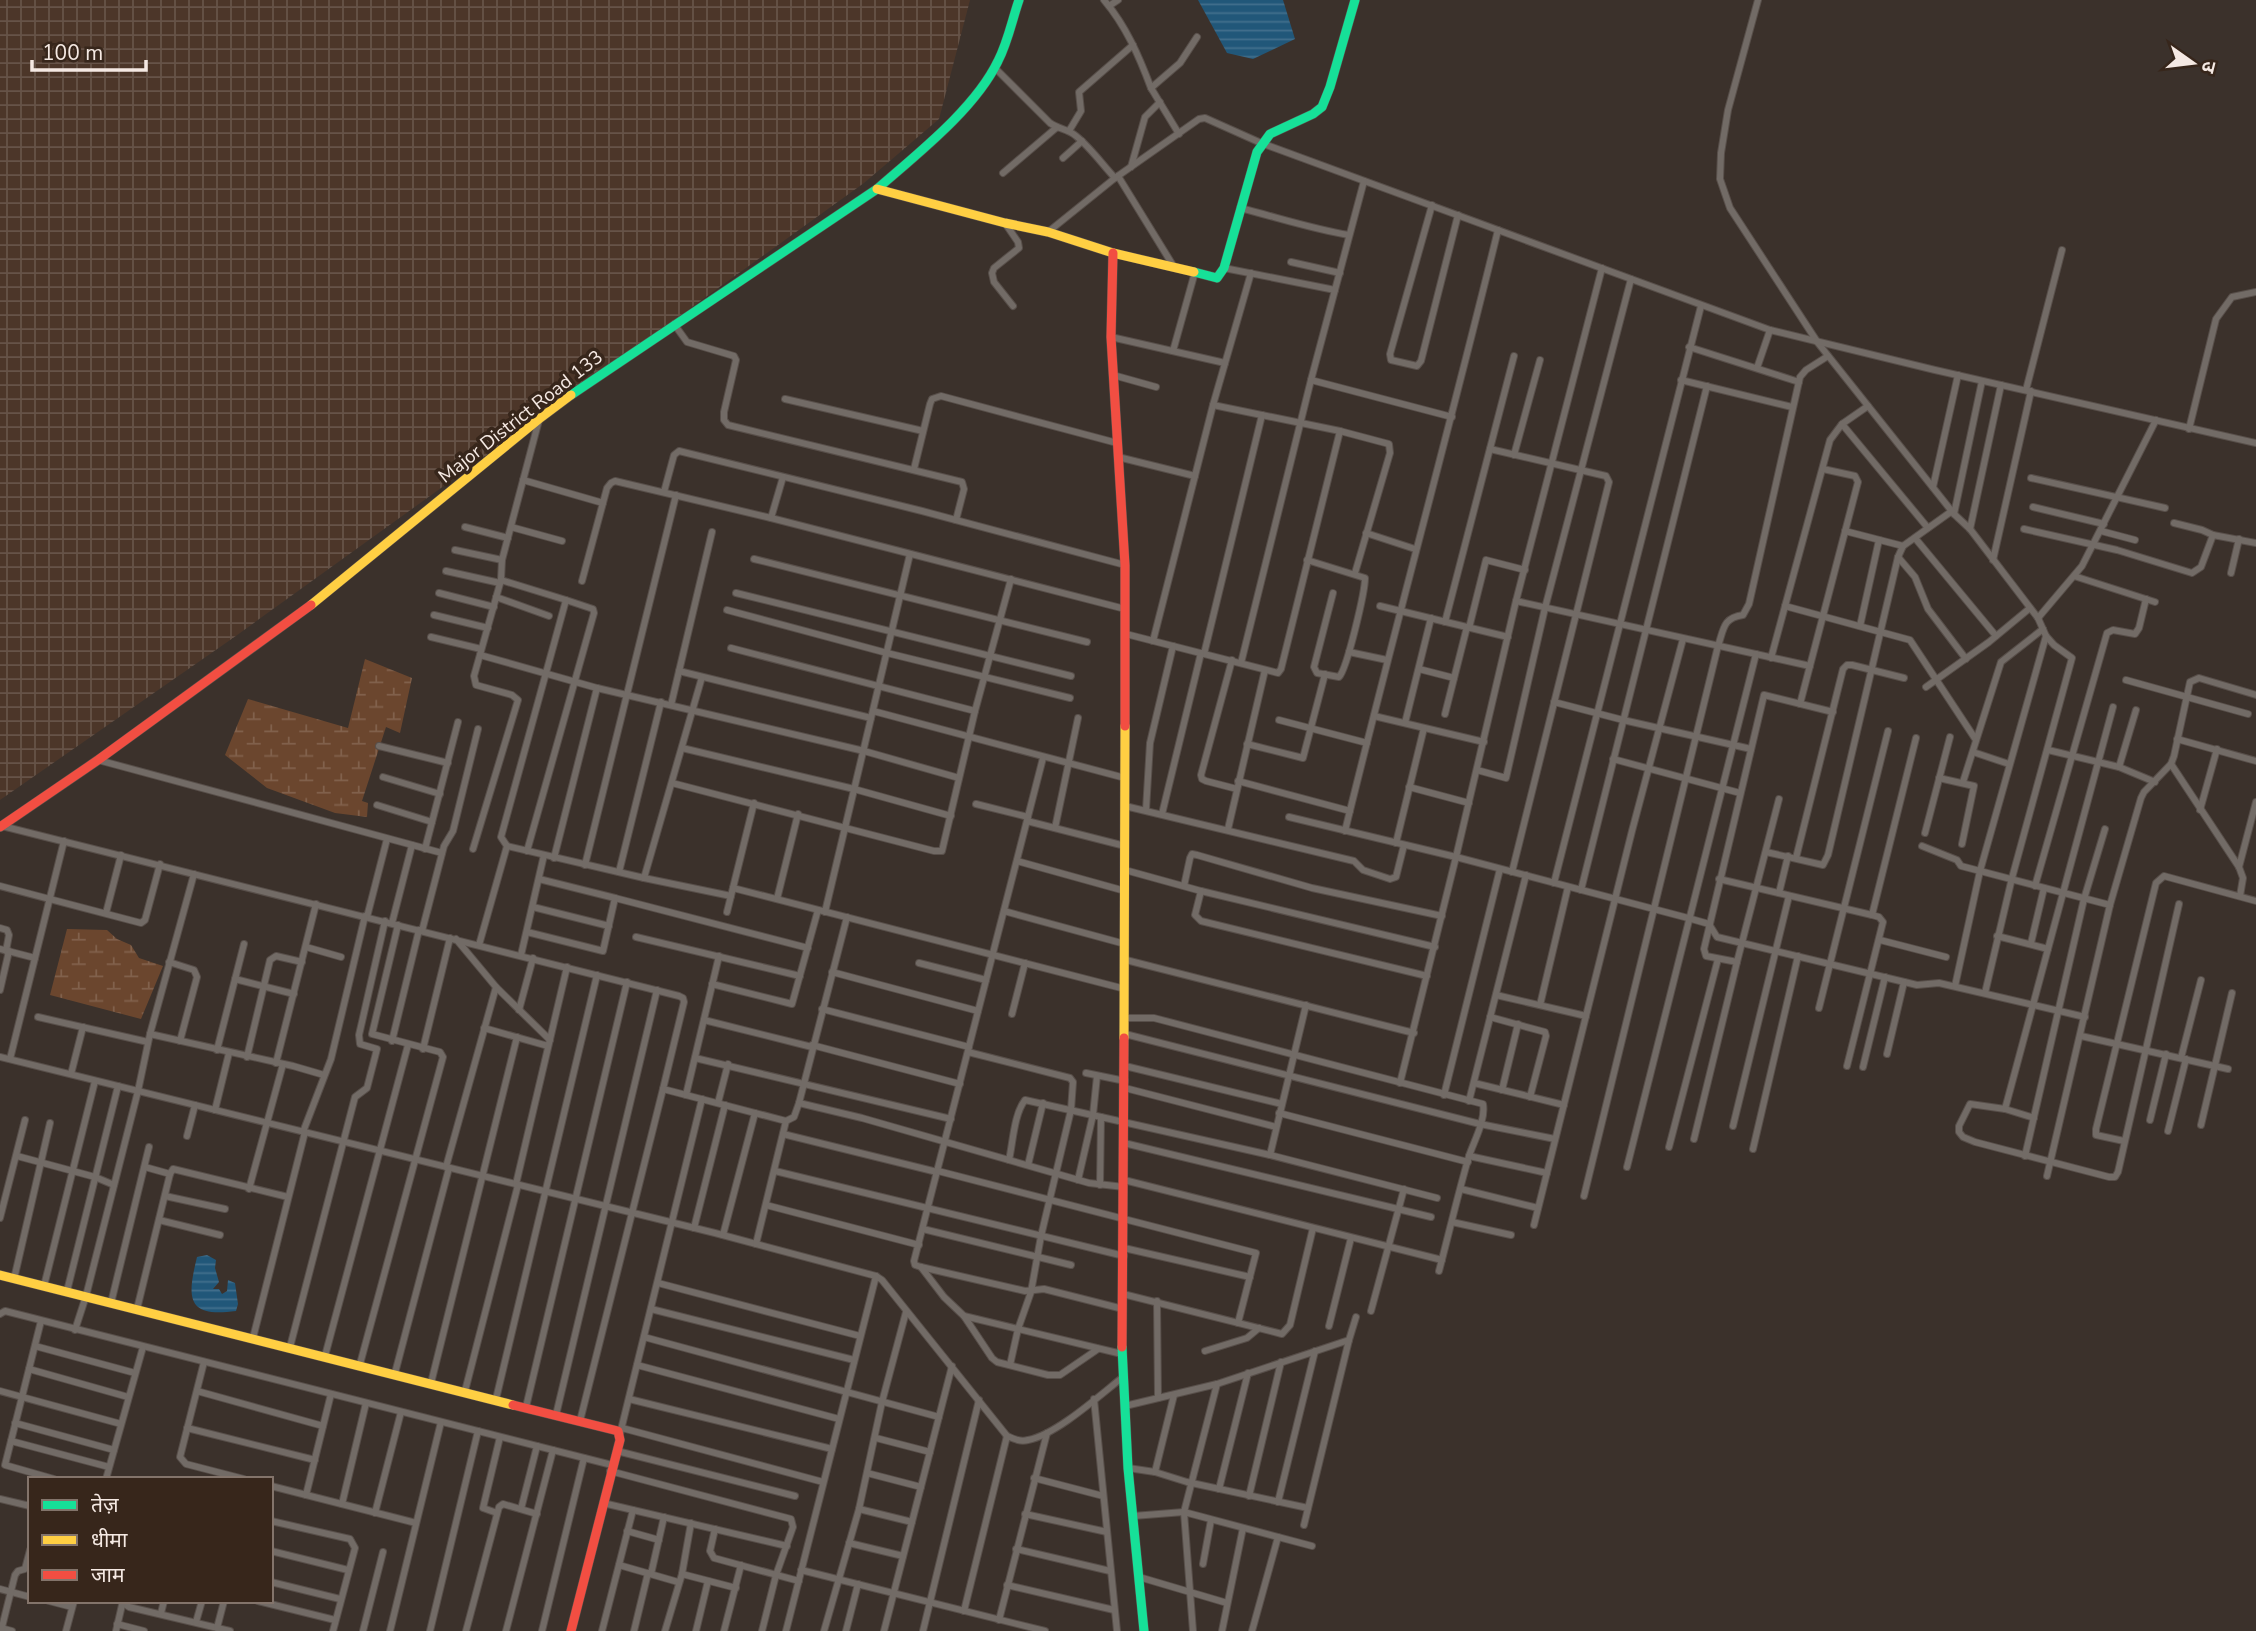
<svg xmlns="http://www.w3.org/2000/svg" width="2256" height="1631" font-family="'Nunito Sans','Noto Sans Devanagari',sans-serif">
<defs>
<pattern id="industrial-grid" width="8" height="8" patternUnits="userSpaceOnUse" patternTransform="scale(1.75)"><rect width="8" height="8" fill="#4c3629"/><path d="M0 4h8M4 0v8" fill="none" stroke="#665348"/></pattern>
<pattern id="wetland-marsh" width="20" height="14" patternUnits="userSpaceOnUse" patternTransform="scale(1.75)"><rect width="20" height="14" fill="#6b462e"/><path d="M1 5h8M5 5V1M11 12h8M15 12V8" fill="none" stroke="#81614c"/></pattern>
<pattern id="water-rules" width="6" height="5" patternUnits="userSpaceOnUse" patternTransform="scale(1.75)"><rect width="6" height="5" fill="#215779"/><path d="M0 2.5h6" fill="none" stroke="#426f8c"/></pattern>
</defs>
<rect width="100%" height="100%" fill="#3b312b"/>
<path fill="url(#industrial-grid)" d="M0,0H970L939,119L864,183L233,638L0,800Z"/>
<g fill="url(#wetland-marsh)">
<path d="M365,659L412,678L400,733L386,727L362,801L368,803L367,817L335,813L267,788L225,755L248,699L348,728Z"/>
<path d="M67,929L107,930L117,939L131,945L139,958L163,966L141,1019L50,995Z"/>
</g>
<g fill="url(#water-rules)">
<path d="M1198,0H1283L1295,39L1253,59L1227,53Z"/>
<path d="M207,1255L216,1260L215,1268L219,1282L213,1289H219L222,1294L227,1291L228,1280L235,1283L238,1304L236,1311C186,1318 187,1298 197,1257Z"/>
</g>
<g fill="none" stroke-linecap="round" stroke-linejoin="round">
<g stroke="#584f4a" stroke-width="8">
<g id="street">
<path d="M1104,0C1126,26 1139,56 1151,88"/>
<path d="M1758,0L1728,110L1721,153L1720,179L1730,208L1818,343L1954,514L1970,529L2038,618L2046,636L2054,645L2072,658L2012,878L1985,993"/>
<path d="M1109,6L1118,0"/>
<path d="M995,68L1050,123C1058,129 1068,129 1076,136C1090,147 1102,164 1115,178"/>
<path d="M1069,131L1081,111L1079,92L1133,45"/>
<path d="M1179,134L1151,88L1180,63L1197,37"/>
<path d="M1063,158L1082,141"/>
<path d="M1131,167L1145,117L1160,102"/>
<path d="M1003,173L1056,128"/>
<path d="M1118,176L1174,267"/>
<path d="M1432,205L1390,354L1391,360L1417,366L1421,361L1458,215"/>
<path d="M1240,208C1276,217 1312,229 1349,235"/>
<path d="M1005,223L1018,242L1019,248L994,268L992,273L994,282L1013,306"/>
<path d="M1048,232L1115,178L1199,119L1205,118L1261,143L1770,330L1935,370L2256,443"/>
<path d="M1291,262L1340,273"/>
<path d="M1224,268L1335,290"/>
<path d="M674,324L687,342L734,356L736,360L724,412V420L728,425L962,482L964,489L956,520"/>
<path d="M1111,337L1225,363"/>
<path d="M1689,347L1799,382"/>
<path d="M1173,351L1195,272"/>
<path d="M1757,368L1770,330"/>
<path d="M1113,375L1156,387"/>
<path d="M1311,380L1452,417"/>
<path d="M1681,380L1792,407"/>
<path d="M2026,390L2062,250"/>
<path d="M785,399L923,431"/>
<path d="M1213,405L1340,431L1389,444L1390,453L1355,573"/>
<path d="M1842,424L1928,528"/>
<path d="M2189,429L2216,319L2232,297L2256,292"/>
<path d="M1490,449L1606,476L1609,482L1512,872"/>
<path d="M1514,455L1540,360"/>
<path d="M1118,457L1195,476"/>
<path d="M914,469L930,404L932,399L941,396L1117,443"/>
<path d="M2031,478L2165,508"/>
<path d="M523,480L603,503"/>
<path d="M1933,487L1958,375"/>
<path d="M664,492L674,455L679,451L922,511L1125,565"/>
<path d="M2033,507L2104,524"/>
<path d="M1954,514L1982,381"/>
<path d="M771,518L783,477"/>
<path d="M2174,523L2202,530L2213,535"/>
<path d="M465,527L508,538"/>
<path d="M511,527L562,541"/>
<path d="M1970,529L2001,385"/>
<path d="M2024,529L2117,550L2192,573L2201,567L2213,535L2256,543"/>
<path d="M1845,531L1903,546"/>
<path d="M2101,531L2135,540"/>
<path d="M1366,533L1415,549"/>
<path d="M1915,538L1996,636"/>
<path d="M455,550L502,560"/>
<path d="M1898,557L1915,577L1928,609L1966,659"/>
<path d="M754,559L1087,642"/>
<path d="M1307,560L1365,578C1365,592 1347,669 1339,677L1317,673L1314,667L1333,593"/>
<path d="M1993,560L2031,391"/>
<path d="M446,571L500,583"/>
<path d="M2231,573L2239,539"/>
<path d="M2074,576L2155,602"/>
<path d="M582,581L607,488L611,483L615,481L771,518L1125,609"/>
<path d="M439,593L494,607"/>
<path d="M736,593L1071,676"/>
<path d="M496,597L549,616"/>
<path d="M1516,601L1810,666"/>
<path d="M1380,606L1508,637"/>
<path d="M1785,606L1910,640L1976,740"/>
<path d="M727,610L887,653L1070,698"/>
<path d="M434,615L488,628"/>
<path d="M2038,618L2082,566L2156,420"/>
<path d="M1445,622L1514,356"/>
<path d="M1860,626L1879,540"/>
<path d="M1469,628L1486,560L1525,570"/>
<path d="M1126,634L1278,673L1281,669L1340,431"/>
<path d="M431,637L481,649"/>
<path d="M1153,641L1213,405L1251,273"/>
<path d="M731,648L975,711"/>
<path d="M1349,652L1387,660"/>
<path d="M1204,654L1262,415"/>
<path d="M480,655L597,688L864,751L959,778"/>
<path d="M1771,658L1830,440L1842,424L1868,406"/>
<path d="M1232,660L1201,775L1202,779L1206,781L1237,789"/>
<path d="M1241,663L1311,380L1364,181"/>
<path d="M1419,669L1454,678"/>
<path d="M679,671L871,718"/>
<path d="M2126,680L2248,714"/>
<path d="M1926,687L1989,642L2030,608"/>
<path d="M1554,702L1623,720L1751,749"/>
<path d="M1800,704L1858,482L1855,476L1823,469"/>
<path d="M671,705L712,532"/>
<path d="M873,711L1125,778"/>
<path d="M1445,714L1467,627"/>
<path d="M1374,716L1484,742"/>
<path d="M1279,720L1367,743"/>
<path d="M1405,723L1431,618"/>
<path d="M2177,739L2256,761"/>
<path d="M1247,744L1303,758L1325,674"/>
<path d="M379,746L448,763"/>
<path d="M682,748L854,789L951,816"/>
<path d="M2048,750L2119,767L2155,782"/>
<path d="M1973,752L2009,764"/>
<path d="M1043,758L914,1261L915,1265L921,1267L1025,1291L1044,1289L1123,1309"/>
<path d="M1613,759L1740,793"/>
<path d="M98,760L442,853"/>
<path d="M2171,764L2239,867L2243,878L2240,896"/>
<path d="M2119,767L2136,710"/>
<path d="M1477,770L1506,778L1545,608L1631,279"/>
<path d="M383,777L440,794"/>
<path d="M1939,778L1974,786L1962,844"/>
<path d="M1238,781L1350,811"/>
<path d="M1963,782L2001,662L2043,629"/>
<path d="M672,783L934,851H942L975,711L1011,579"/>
<path d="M1409,787L1469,803"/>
<path d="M976,804L1028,817"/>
<path d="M377,805L432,822"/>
<path d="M1125,806L1354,861L1363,870L1390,879L1396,877L1404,845"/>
<path d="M1146,810L1150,743L1173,646"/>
<path d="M2200,810L2217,749"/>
<path d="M1162,814L1201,653"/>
<path d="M1289,817L1456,857L1688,918L1709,924L1717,937L1917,985L1939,983L2085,1017"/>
<path d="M1027,821L1125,846"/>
<path d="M2,826L679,996L683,998L684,1002L663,1089L786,1121"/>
<path d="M1055,828L1078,718"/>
<path d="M1228,829L1265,670"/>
<path d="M1345,831C1394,630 1449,431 1498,230"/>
<path d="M1925,833L1950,737"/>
<path d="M1396,843L1424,728"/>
<path d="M507,846L644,878L702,677"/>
<path d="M1922,846L1957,860L1961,866L2110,905"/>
<path d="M425,849L458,722"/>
<path d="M473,849L518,700L512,695L476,685L474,676L501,580L502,560L539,420"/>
<path d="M527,851L594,613L593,609L566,600"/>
<path d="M1766,852L1823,865L1828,855L1898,557L1903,546L1952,511"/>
<path d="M554,858L597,688"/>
<path d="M1796,858L1843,669L1847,665H1852L1904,678"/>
<path d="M1017,861L1125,891"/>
<path d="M585,865L676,495"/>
<path d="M2239,867L2256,802"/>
<path d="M1125,870L1201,891L1435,947"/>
<path d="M619,872L661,702"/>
<path d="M644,878L731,896"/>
<path d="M1719,879L1872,915L1879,917L1883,922L1847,1066"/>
<path d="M1554,883L1701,306"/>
<path d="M0,886L141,923L145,920L160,864"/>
<path d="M1184,886L1190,858L1192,854L1197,855L1312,888L1442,916"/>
<path d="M2035,886L2107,633L2113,630L2135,634L2139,628L2146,599"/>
<path d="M733,888L1125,989"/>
<path d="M1581,890L1707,386"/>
<path d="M1201,891L1195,915L1201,921L1427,976"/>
<path d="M1779,893L1788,856"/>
<path d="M615,898L808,948"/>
<path d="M777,899L798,814"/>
<path d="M533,907L609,926"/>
<path d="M1004,911L1125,944"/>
<path d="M727,912L754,803"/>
<path d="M825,912L910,554"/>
<path d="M106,913L121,855"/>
<path d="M1872,915L1916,738"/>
<path d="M367,917L387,839"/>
<path d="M392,923L412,845"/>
<path d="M0,928L7,930L9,935L6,951"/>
<path d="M422,931L444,846L453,831L478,729"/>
<path d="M527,932L603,951L615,898L539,879"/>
<path d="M1997,936L2048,949"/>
<path d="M636,937L800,976"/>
<path d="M1880,940L1946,957"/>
<path d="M2031,943L2044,888"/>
<path d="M479,945L507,846L501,837L566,600L501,580"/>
<path d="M306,947L341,957"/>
<path d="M0,949L35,958"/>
<path d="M521,955L544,855"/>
<path d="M1126,960L1414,1033"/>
<path d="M169,962L194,970L197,977L180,1041"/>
<path d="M1737,962L1779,799"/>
<path d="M919,963L986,980"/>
<path d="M832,972L978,1011"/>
<path d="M235,979L294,994"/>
<path d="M712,984L792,1004L818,910"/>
<path d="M1955,986L1980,871L2046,636"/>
<path d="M496,987L550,1040"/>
<path d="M0,990L9,951"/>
<path d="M1496,995L1586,1016"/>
<path d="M1540,1005L1568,887"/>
<path d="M1819,1008L1888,731"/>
<path d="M822,1009L969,1047"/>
<path d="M519,1010L533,958"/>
<path d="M1012,1014L1025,963"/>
<path d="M38,1017L148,1042"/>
<path d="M1490,1017L1545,1032L1546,1036L1530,1097"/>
<path d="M1125,1018H1154L1483,1104C1486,1120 1474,1141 1469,1156C1458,1194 1449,1233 1439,1271"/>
<path d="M704,1020L812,1047"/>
<path d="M484,1028L548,1046"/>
<path d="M150,1034L293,1066L324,1075"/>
<path d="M1125,1034L1480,1124L1555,1139"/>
<path d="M2081,1036L2228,1069"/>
<path d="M392,1041L419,930"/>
<path d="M812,1045L960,1084"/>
<path d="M423,1049L450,938"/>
<path d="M217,1050L244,944"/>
<path d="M968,1052L1070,1078L1073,1082L1071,1110L1041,1236L1031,1292L1018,1329L1010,1365"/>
<path d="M1887,1054L1904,982"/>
<path d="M0,1057L715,1233L876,1276L882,1280L1007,1436C1014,1439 1020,1442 1028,1440C1056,1435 1100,1395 1123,1377"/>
<path d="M247,1057L270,960L276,956L302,962"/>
<path d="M695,1058L951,1119"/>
<path d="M2181,1058L2201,980"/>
<path d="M10,1059L64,841"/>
<path d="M276,1063L316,904"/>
<path d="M1125,1066L1282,1104"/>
<path d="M1863,1067L1885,977"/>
<path d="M1086,1073L1125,1081"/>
<path d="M71,1074L83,1027"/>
<path d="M1400,1083L1456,857L1516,601L1602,268"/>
<path d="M1474,1083L1564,1105"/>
<path d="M1125,1088L1276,1127"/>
<path d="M1502,1090L1518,1024"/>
<path d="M686,1095L719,956"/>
<path d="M1444,1095L1500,869"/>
<path d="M1469,1101L1526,875"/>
<path d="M718,1103L728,1064"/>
<path d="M799,1103L862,1118L1089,1183L1124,1187"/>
<path d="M2005,1109L2113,707"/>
<path d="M215,1110L229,1053"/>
<path d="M1279,1113L1468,1162"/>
<path d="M2034,1118L2005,1109L1970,1104L1959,1126V1132L1963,1137L1975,1142L2109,1177H2115L2118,1172L2179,904"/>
<path d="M2150,1120L2166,1054"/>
<path d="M2201,1125L2232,993"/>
<path d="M1733,1126L1789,896"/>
<path d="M2168,1131L2186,1059"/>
<path d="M303,1132L331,1059L365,916"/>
<path d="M783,1134L937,1172"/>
<path d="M187,1136L195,1105"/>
<path d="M1694,1139L1737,962L1706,956L1704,949L1764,695L1833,712"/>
<path d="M2124,1141L2096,1135V1129L2156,883L2164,876L2256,901"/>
<path d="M1124,1143L1431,1217"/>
<path d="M1669,1147L1718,959"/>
<path d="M1753,1149L1798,956"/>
<path d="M1270,1155L1306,1005"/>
<path d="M17,1156L95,1177L114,1185"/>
<path d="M1469,1156L1547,1173"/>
<path d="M2025,1156L2084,899L2105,829"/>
<path d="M1009,1160C1013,1142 1014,1114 1025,1100L1101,1117"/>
<path d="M1028,1165L1043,1103"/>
<path d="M145,1167L170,1174"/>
<path d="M446,1167L496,987L456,939"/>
<path d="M1627,1167L1756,654"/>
<path d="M775,1171L1124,1256"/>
<path d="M938,1171L1256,1253L1238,1323"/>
<path d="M2047,1176L2110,905L2141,798L2144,792L2171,764L2174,756L2190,682L2199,678L2256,695"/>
<path d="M1078,1180L1093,1115L1097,1076"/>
<path d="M1124,1180L1442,1260"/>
<path d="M516,1184L567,967"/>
<path d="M1100,1185L1101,1117L1270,1155L1437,1198"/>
<path d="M249,1189L283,1064"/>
<path d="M1461,1189L1538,1208"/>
<path d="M165,1196L225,1209"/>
<path d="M1584,1196L1718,646C1724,628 1723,618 1743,615L1749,604L1800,377L1806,370L1828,356"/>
<path d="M766,1205L919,1245"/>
<path d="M0,1218L25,1120"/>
<path d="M159,1220L220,1235"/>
<path d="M1452,1222L1511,1235"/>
<path d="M1534,1225L1632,831L1683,639"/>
<path d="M694,1228L725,1105"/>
<path d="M923,1229L1071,1265"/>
<path d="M723,1235L755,1113"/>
<path d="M756,1244L786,1121L794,1117L799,1103L847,917"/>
<path d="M1124,1248L1250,1277"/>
<path d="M921,1267L944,1297L964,1316L1122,1354"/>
<path d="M14,1279L50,1123"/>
<path d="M658,1283L860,1336"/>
<path d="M44,1286L95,1081"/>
<path d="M67,1291L118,1086"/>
<path d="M1123,1294L1282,1334L1290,1325L1313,1228"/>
<path d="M1157,1301L1158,1398"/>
<path d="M111,1303L149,1147"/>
<path d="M137,1309L170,1174L173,1169L288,1197"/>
<path d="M651,1309L854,1360"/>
<path d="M1371,1311L1404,1189"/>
<path d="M0,1314L5,1311L612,1465"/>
<path d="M964,1316L992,1358L997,1362L1048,1375H1060L1098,1349"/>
<path d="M41,1321L5,1465L54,1479"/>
<path d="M1329,1326L1351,1238"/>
<path d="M75,1330L86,1296L138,1091L150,1034L194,874"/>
<path d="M644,1337L939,1417"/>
<path d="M253,1338L305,1132"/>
<path d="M35,1346L135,1373"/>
<path d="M290,1347L355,1097L367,1088L377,1049L360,1044L359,1035L385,921"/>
<path d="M1205,1351L1247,1338L1259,1328"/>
<path d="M325,1356L408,1045"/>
<path d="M204,1362L180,1457L186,1464L244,1479"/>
<path d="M360,1364L443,1057L440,1052L372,1034L398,925"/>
<path d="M637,1365L839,1419"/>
<path d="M29,1369L128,1397"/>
<path d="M395,1373L449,1168"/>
<path d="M431,1383L517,1037"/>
<path d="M0,1391L121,1424"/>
<path d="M197,1391L323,1426"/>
<path d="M465,1391L518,1185"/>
<path d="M496,1399L597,975"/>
<path d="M629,1399L832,1449"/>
<path d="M1094,1399L1117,1631"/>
<path d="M1125,1406L1217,1384L1349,1340"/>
<path d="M526,1407L627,982"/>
<path d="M556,1415L657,990"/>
<path d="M580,1421L663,1089"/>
<path d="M15,1423L114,1450"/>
<path d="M187,1428L315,1460"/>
<path d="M622,1428L823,1482"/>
<path d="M620,1434L702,1099"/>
<path d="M876,1438L930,1452"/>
<path d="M11,1441L109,1467"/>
<path d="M617,1451L795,1496"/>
<path d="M1128,1468L1155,1472L1187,1482L1308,1508"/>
<path d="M610,1471L791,1519L793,1527L776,1575L762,1631"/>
<path d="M1155,1472L1174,1395"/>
<path d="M867,1473L921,1487"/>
<path d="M1034,1478L1103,1496"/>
<path d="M106,1479L143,1347"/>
<path d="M271,1486L416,1523"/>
<path d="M1219,1489L1248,1373"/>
<path d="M306,1495L331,1394"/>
<path d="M1249,1496L1281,1362"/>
<path d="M0,1499L30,1506"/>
<path d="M1278,1502L1315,1351"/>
<path d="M603,1503L787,1546"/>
<path d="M342,1504L366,1403"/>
<path d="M521,1509L537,1446"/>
<path d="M859,1509L912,1522"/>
<path d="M375,1513L401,1412"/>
<path d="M497,1513L483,1508L500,1437"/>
<path d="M1025,1514L1107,1532"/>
<path d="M1133,1516L1184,1512L1312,1546"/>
<path d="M271,1521L350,1539L355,1548L333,1631"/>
<path d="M1304,1525L1349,1340L1356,1317"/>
<path d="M715,1529L710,1551L714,1558L799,1581"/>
<path d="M627,1531L659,1540"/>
<path d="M849,1543L903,1556"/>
<path d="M1016,1549L1110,1571"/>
<path d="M271,1551L348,1570"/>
<path d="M1203,1564L1211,1520"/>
<path d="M619,1565L678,1582"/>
<path d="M801,1570L1045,1631"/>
<path d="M651,1574L664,1517"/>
<path d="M682,1574L736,1588"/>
<path d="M1139,1577L1227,1603"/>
<path d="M271,1582L340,1599"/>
<path d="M1007,1585L1114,1610"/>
<path d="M0,1589L30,1597"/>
<path d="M49,1601L72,1607"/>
<path d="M120,1601L129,1607L230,1631"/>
<path d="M258,1601L335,1620"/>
<path d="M964,1611L1007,1436"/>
<path d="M161,1613L164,1601"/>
<path d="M999,1620L1047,1433"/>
<path d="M196,1622L202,1601"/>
<path d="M117,1624L144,1631"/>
<path d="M1,1628L12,1631"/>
<path d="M217,1628L224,1601"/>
<path d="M1,1631L15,1575L18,1571L25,1569L30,1550"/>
<path d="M66,1631L74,1601"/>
<path d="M116,1631L122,1605"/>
<path d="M363,1631L383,1552"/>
<path d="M390,1631L441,1422"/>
<path d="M430,1631L478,1431"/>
<path d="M466,1631L499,1507L503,1504L537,1514"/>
<path d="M506,1631L553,1450"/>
<path d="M542,1631L584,1458"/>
<path d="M602,1631L633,1510"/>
<path d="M634,1631L648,1573"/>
<path d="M665,1631L682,1574L691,1523"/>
<path d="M696,1631L708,1581"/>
<path d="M724,1631L741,1565"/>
<path d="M786,1631L876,1276"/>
<path d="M824,1631L859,1509L882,1402L906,1312"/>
<path d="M846,1631L858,1584"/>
<path d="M884,1631L952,1366"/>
<path d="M923,1631L979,1400"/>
<path d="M1193,1631L1184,1512L1217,1384"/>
<path d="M1222,1631L1243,1528"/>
<path d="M1252,1631L1278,1537"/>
</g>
</g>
<g stroke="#584f4a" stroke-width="10">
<g id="fast">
<path d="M1194,272L1217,278L1224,268L1257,152L1270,134L1313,114L1322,107L1330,87L1355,0"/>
<path d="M571,395L877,189C917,154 975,109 998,61C1008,42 1012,20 1019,0"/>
<path d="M1122,1347L1128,1468L1144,1631"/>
</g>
</g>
<g stroke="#584f4a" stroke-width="10">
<g id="slow">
<path d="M877,189L1005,223L1048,232L1113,253L1194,272"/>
<path d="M311,605L539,419L571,395"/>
<path d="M1124,1038L1125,726"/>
<path d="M0,1275L513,1405"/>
</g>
</g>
<g stroke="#584f4a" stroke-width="10">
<g id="jam">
<path d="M1113,253L1111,337L1125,565V726"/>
<path d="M0,827L98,760L311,605"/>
<path d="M1122,1347L1124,1038"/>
<path d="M513,1405L618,1431L620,1440L571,1631"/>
</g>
</g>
<use href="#street" stroke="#726b66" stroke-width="6"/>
<use href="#fast" stroke="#16e098" stroke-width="9"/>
<use href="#slow" stroke="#ffcf43" stroke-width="9"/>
<use href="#jam" stroke="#f24e42" stroke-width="9"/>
</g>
<g text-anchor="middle" stroke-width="7" stroke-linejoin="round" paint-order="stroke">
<g font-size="19" fill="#f5e9e3" stroke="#37261b">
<text transform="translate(520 416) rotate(-38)" y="7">Major District Road 133</text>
</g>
</g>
<rect x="28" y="1477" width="245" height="126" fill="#37261b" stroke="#83746b" stroke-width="2"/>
<rect x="42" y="1500" width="35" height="10" fill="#16e098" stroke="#83746b" stroke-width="2"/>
<text x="91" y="1512" font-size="21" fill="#f5e9e3">तेज़</text>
<rect x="42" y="1535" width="35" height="10" fill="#ffcf43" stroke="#83746b" stroke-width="2"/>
<text x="91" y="1547" font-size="21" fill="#f5e9e3">धीमा</text>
<rect x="42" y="1570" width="35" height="10" fill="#f24e42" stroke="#83746b" stroke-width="2"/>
<text x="91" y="1582" font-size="21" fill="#f5e9e3">जाम</text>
<g transform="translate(2193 63) rotate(104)" stroke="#37261b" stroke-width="5" paint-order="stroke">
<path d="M0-5L12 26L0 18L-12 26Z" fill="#f5e9e3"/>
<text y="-10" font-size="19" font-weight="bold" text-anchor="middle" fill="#f5e9e3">उ</text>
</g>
<path d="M32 60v10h114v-10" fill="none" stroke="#f5e9e3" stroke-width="3.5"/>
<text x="42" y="60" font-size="21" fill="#f5e9e3" stroke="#37261b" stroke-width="5" paint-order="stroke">100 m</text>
</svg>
